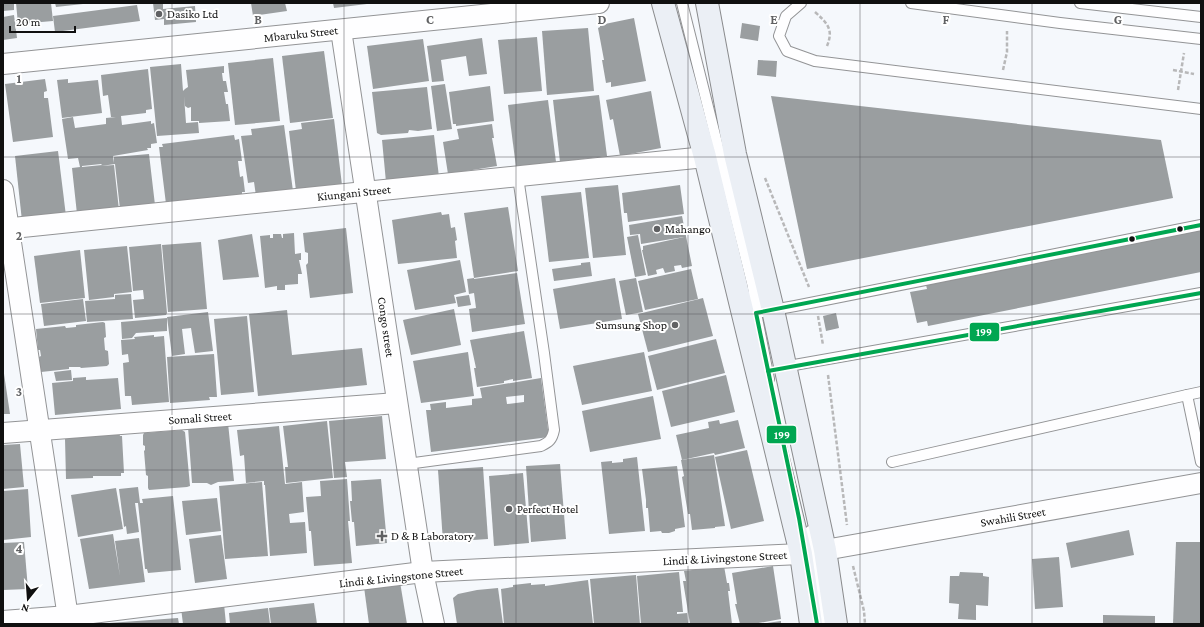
<svg xmlns="http://www.w3.org/2000/svg" width="1204" height="627" font-family="'Crimson Pro',serif">
<rect width="100%" height="100%" fill="#f5f8fc"/>
<g fill="#9a9ea0" fill-rule="evenodd">
<path d="M3,3H14V10L3,11Z"/>
<path d="M16,3H51L53,21L18,24Z"/>
<path d="M55,3H83V4L56,7Z"/>
<path d="M153,3H163V17V9L195,6L196,22L164,25V19L155,20Z"/>
<path d="M251,3H285L287,11L253,16Z"/>
<path d="M333,3H367V4L334,8Z"/>
<path d="M137,5L140,21L55,32L53,16Z"/>
<path d="M14,15L17,38L3,40V17Z"/>
<path d="M634,18L646,81L611,87V82L606,83L602,60H604L598,28L600,27V25Z"/>
<path d="M742,23L760,26L758,41L740,38Z"/>
<path d="M588,28L594,91L547,95L542,31Z"/>
<path d="M537,37L542,91L504,94L498,40Z"/>
<path d="M482,38L487,74L469,76L466,56L441,60L444,81L432,82L427,46Z"/>
<path d="M423,39L429,81L373,89L367,46Z"/>
<path d="M324,51L333,118L290,123L282,56Z"/>
<path d="M273,58L280,121L235,125L228,63Z"/>
<path d="M758,60L777,61L776,77L757,75Z"/>
<path d="M181,64L183,91L185,89L188,87L186,70L224,66V73H222L223,81H226L228,92H224L226,104H228L230,121L199,123V121H191V107L188,108L185,106L184,96L186,123L198,122L199,133L157,136L150,67Z"/>
<path d="M148,69L152,109L146,110V113L121,116L122,125L151,121V124L154,123L157,143L151,144V148H147L148,150L113,156L114,163V157L149,154L155,205L120,209L115,164L101,166L114,165L119,210L77,214L72,168L80,167L78,158L68,159L62,119L73,117L75,128L106,124V118L116,117H111L108,95L103,96L101,75ZM101,164L102,165L82,167V166Z"/>
<path d="M45,79L47,91L44,92V98H48L53,137L13,142L5,84Z"/>
<path d="M68,79V83L98,80L102,113L62,118L57,80Z"/>
<path d="M445,84L452,129L437,131L431,86Z"/>
<path d="M490,86L494,121L456,126V124H453L449,92Z"/>
<path d="M427,87L432,129L418,131L409,130L408,133L381,135L377,133L372,92Z"/>
<path d="M651,91L661,148L620,156L613,119L610,120L606,100Z"/>
<path d="M599,95L607,156L560,162L553,100Z"/>
<path d="M771,96L1161,140L1173,198L807,269Z"/>
<path d="M548,100L556,162L516,167L508,105Z"/>
<path d="M334,119L342,185L296,191L289,131L302,129L301,123Z"/>
<path d="M492,124L494,138H492L497,166L448,174L443,142L459,139L457,129Z"/>
<path d="M284,125L293,191L256,196L254,182L248,183L241,136L252,135L251,129Z"/>
<path d="M234,135L235,140L239,139L242,161H238L240,177L243,176L245,192H242V194L166,204L159,147H163L162,144Z"/>
<path d="M434,135L439,177L386,182L382,140Z"/>
<path d="M58,151L66,216L22,221L15,156Z"/>
<path d="M618,185L626,255L593,258L585,188Z"/>
<path d="M680,185L684,214L628,222L627,213H624L622,193Z"/>
<path d="M581,192L589,258L549,262L541,196Z"/>
<path d="M508,207L518,271L474,278L464,213Z"/>
<path d="M441,212L442,215L449,214L451,228L455,227L457,240L455,241L457,258L398,264L392,220Z"/>
<path d="M682,216L692,266L682,268L681,265L674,266L675,271L665,273L663,268L656,270L657,274L648,276L642,250H643V246L684,237L641,244L640,234L630,235L629,225Z"/>
<path d="M346,228L353,293L310,298L306,265L308,263V253L305,252L303,233Z"/>
<path d="M1201,230V272L928,326L927,321L917,323L910,292L927,289L926,285Z"/>
<path d="M294,233L295,254L301,253V260H299L302,274H298V284L285,285V290H277V286L265,288L260,236L270,235V238H273V234H281L282,238H283V234Z"/>
<path d="M252,234L259,277L223,280L218,240Z"/>
<path d="M638,235L646,275L635,277L627,237Z"/>
<path d="M201,242L207,309L168,312L162,245Z"/>
<path d="M161,244L167,313L166,315L135,318L133,300L144,299L143,290L133,291L129,247Z"/>
<path d="M127,246L132,292L114,294V297L89,300L84,250Z"/>
<path d="M80,250L85,298L40,303L34,256Z"/>
<path d="M460,260L466,292L454,295L456,303L415,310L407,270Z"/>
<path d="M590,262L592,276L554,281L552,269L581,265V263Z"/>
<path d="M691,269L698,299L645,310L638,281Z"/>
<path d="M517,273L525,324L472,332L469,309L476,308L474,293L469,294L467,279L474,278V279Z"/>
<path d="M615,278L622,319L560,329L553,289Z"/>
<path d="M636,278L643,312L626,315L619,281Z"/>
<path d="M131,294L133,319L87,322L85,301L115,299V295Z"/>
<path d="M469,295L471,305L458,307L456,297Z"/>
<path d="M703,298L713,336L648,352L638,314Z"/>
<path d="M83,299L86,321L44,326L41,304Z"/>
<path d="M454,309L461,345L411,355L403,320Z"/>
<path d="M287,310L292,355L362,348L367,385L258,396L249,314Z"/>
<path d="M208,312L213,351L195,353L191,328L182,329L185,354L172,356L167,317Z"/>
<path d="M836,313L839,328L826,331L823,316Z"/>
<path d="M247,316L254,392L221,395L214,319Z"/>
<path d="M167,318V331L136,333L132,338L122,339L121,322Z"/>
<path d="M103,322L105,323L106,337L104,338L105,350L108,351L109,364L107,366L81,368L80,367H69V369L41,372L40,370L39,357L41,356L40,350H38L36,329L65,326L66,328L76,327V325Z"/>
<path d="M524,331L532,378L513,381V379L504,381V383L477,387L474,368H476L470,340Z"/>
<path d="M154,335V337L164,336L169,402L132,405L131,396H125L123,363L129,362L128,354L122,355L121,340L135,339L134,337Z"/>
<path d="M716,339L725,373L657,390L648,356Z"/>
<path d="M468,352L474,396L421,403L413,361Z"/>
<path d="M644,352L652,391L582,405L573,366Z"/>
<path d="M214,354L217,397H209L210,400L170,403L167,357Z"/>
<path d="M3,367L10,414H3Z"/>
<path d="M71,370L72,380L56,381L54,372Z"/>
<path d="M726,375L735,412L671,427L662,391Z"/>
<path d="M86,377V380L118,378L121,409L55,415L52,383L73,381V378Z"/>
<path d="M541,378L549,437L431,452L426,410H431L430,404L446,402V408L472,405V399L482,398L480,388ZM524,395V402L507,404L506,397Z"/>
<path d="M653,396L661,439L590,452L582,411Z"/>
<path d="M382,416L386,459L345,462L347,477L334,478L329,421Z"/>
<path d="M719,420L720,424L738,420L745,448L715,455L714,453L682,460L676,435L709,428L708,422Z"/>
<path d="M327,421L333,478L286,483L285,467H288L283,426Z"/>
<path d="M228,423L234,481L218,482L211,485L207,483H192L188,427Z"/>
<path d="M279,426L285,484L302,482L304,512L289,514L290,523L305,522L307,553L270,556L265,485H264V481L246,483L244,455L240,456L237,430Z"/>
<path d="M182,430L185,432L190,486L187,487L149,490L148,488V476L146,475L144,451L145,450V446L143,445V435L144,433Z"/>
<path d="M119,433L120,436H122L124,473H121V476H93V478L66,479L65,439L69,438V436Z"/>
<path d="M20,444L24,487L3,489V445Z"/>
<path d="M747,450L764,521L731,529L715,457Z"/>
<path d="M714,455L725,526L715,527V528L692,530L690,514H688L682,477L684,476L681,460Z"/>
<path d="M637,457L645,531L609,534L601,462L612,461V463L623,462V459Z"/>
<path d="M560,464L566,539L531,542L526,466Z"/>
<path d="M677,466L685,527L675,529V531L669,533H662L661,531L650,532L648,508H646V500L642,469Z"/>
<path d="M483,467L488,539L443,542L438,470Z"/>
<path d="M523,473L529,543L494,546L489,476Z"/>
<path d="M347,479L350,521H348L352,563L314,566L311,531H309L306,497L321,496L320,481Z"/>
<path d="M381,479L387,543L356,546L354,522H352L350,501H352L351,481Z"/>
<path d="M262,482L268,556L225,559L219,486Z"/>
<path d="M138,487L140,503H143L142,499L173,496L181,570L148,573L147,569H145L138,503H135L139,532L127,534L126,526L124,527L119,489Z"/>
<path d="M116,488L123,529L78,537L71,495Z"/>
<path d="M28,489L31,537L3,540V491Z"/>
<path d="M217,498L221,531L186,535L182,501Z"/>
<path d="M1129,530L1134,555L1071,568L1066,543Z"/>
<path d="M113,534L120,576L115,541L139,538L145,582L89,589L80,539Z"/>
<path d="M221,535L227,579L195,583L189,539Z"/>
<path d="M24,542L28,589L3,590V543Z"/>
<path d="M1176,542H1201V624H1173Z"/>
<path d="M1059,557L1063,607L1035,609L1032,559Z"/>
<path d="M724,566L727,583H729L730,591H728L732,624H690L683,581H686L684,571Z"/>
<path d="M773,566L781,619L753,624H740L735,604H737L732,573Z"/>
<path d="M679,572L683,612H677V614L687,613L688,624H641L637,576Z"/>
<path d="M960,572L983,573V576L989,577L988,606L976,605V620L958,619L959,604L949,603L950,576H959Z"/>
<path d="M636,575L640,624H594L590,579Z"/>
<path d="M588,580L593,624H504L501,589L513,587V585L531,583V585L545,584V586Z"/>
<path d="M400,582L407,624H369L364,587Z"/>
<path d="M498,588L503,624H457L453,598L458,594L477,590Z"/>
<path d="M314,603L317,624H271L269,608Z"/>
<path d="M224,604L226,624H183L181,608Z"/>
<path d="M268,608L270,624H230L229,613Z"/>
<path d="M1103,615L1155,616V624H1103Z"/>
<path d="M178,618L179,624H109V623Z"/>
<path d="M781,621V624H767V623Z"/>
</g>
<g fill="none" stroke-linecap="round" stroke-linejoin="round">
<g stroke="#939496" stroke-width="12">
<g id="lane">
<path d="M682,3L753,287"/>
<path d="M801,3L786,16L779,36L787,51L815,61L1201,109"/>
<path d="M911,3L1060,23L1201,39"/>
<path d="M1080,3L1201,17"/>
<path d="M756,313L753,287L765,312"/>
<path d="M783,367L1201,293"/>
<path d="M769,379L756,313L795,306L1201,225"/>
<path d="M1187,395L1201,392"/>
<path d="M892,462L1187,395L1201,462"/>
<path d="M407,464L541,446C549,442 552,440 554,430L544,353L518,177"/>
<path d="M810,531L825,624"/>
</g>
</g>
<g stroke="#939496" stroke-width="22">
<g id="street">
<path d="M341,30L423,572L434,624"/>
<path d="M3,64L599,3"/>
<path d="M3,190L69,624"/>
<path d="M3,229L705,157"/>
<path d="M3,433L397,403"/>
<path d="M825,550L1201,483"/>
<path d="M3,621L68,616L423,572L801,554"/>
</g>
</g>
<g stroke="#8a8b8d" stroke-width="24">
<g id="secondary">
<path d="M663,3L705,157L801,554L811,624"/>
<path d="M707,3L735,154L773,310L825,550L836,624"/>
</g>
</g>
<g stroke="#b8b8b9" stroke-width="2.5" stroke-dasharray="4 2" stroke-linecap="butt">
<path d="M815,12C827,23 834,29 827,46"/>
<path d="M1003,70L1007,52V31"/>
<path d="M1173,70L1194,74"/>
<path d="M1178,90L1184,53"/>
<path d="M765,178L809,287"/>
<path d="M818,316L823,345"/>
<path d="M828,375L847,525"/>
<path d="M853,566L864,611L865,624"/>
</g>
<use href="#lane" stroke="#fefeff" stroke-width="10"/>
<use href="#street" stroke="#fefeff" stroke-width="20"/>
<use href="#secondary" stroke="#ebeff5" stroke-width="22"/>
<g stroke="#fff" stroke-width="7">
<g id="bus-1">
<path d="M768,371L1201,293"/>
<path d="M817,624L799,518L756,313L1201,225"/>
</g>
</g>
<use href="#bus-1" stroke="#00a651" stroke-width="4"/>
</g>
<path fill="none" stroke="#606163" stroke-width="1" stroke-opacity="0.55" d="M172,3V624M344,3V624M516,3V624M688,3V624M860,3V624M1032,3V624M3,157H1201M3,314H1201M3,470H1201"/>
<g fill="#606163" stroke="#fff" stroke-width="1.5">
<circle cx="159" cy="14" r="4"/>
<circle cx="657" cy="229" r="4"/>
<circle cx="675" cy="325" r="4"/>
<circle cx="509" cy="509" r="4"/>
<path d="M380 530h4v4h4v4h-4v4h-4v-4h-4v-4h4z"/>
</g>
<g fill="#101010" stroke="#fff" stroke-width="1.5">
<circle cx="1180" cy="229" r="3.5"/>
<circle cx="1132" cy="239" r="3.5"/>
</g>
<g text-anchor="middle" stroke-width="4" stroke-linejoin="round" paint-order="stroke">
<g font-size="12" fill="#101010" stroke="#fff" text-anchor="start">
<text x="167" y="18">Dasiko Ltd</text>
<text x="665" y="233">Mahango</text>
<text x="667" y="329" text-anchor="end">Sumsung Shop</text>
<text x="517" y="513">Perfect Hotel</text>
<text x="391" y="540">D &amp; B Laboratory</text>
</g>
<g font-size="12" fill="#101010" stroke="#fff">
<text transform="translate(301 34) rotate(-6)" y="4">Mbaruku Street</text>
<text transform="translate(354 193) rotate(-6)" y="4">Kiungani Street</text>
<text transform="translate(386 327) rotate(82)" y="4">Congo street</text>
<text transform="translate(200 418) rotate(-4)" y="4">Somali Street</text>
<text transform="translate(1013 517) rotate(-10)" y="4">Swahili Street</text>
<text transform="translate(725 558) rotate(-3)" y="4">Lindi &amp; Livingstone Street</text>
<text transform="translate(401 577) rotate(-6)" y="4">Lindi &amp; Livingstone Street</text>
</g>
</g>
<g font-size="13" text-anchor="middle" font-weight="bold" fill="#606163" stroke="#fff" stroke-width="4" stroke-linejoin="round" paint-order="stroke">
<text x="258" y="24">B</text>
<text x="430" y="24">C</text>
<text x="602" y="24">D</text>
<text x="774" y="24">E</text>
<text x="946" y="24">F</text>
<text x="1118" y="24">G</text>
<text x="19" y="83">1</text>
<text x="19" y="240">2</text>
<text x="19" y="396">3</text>
<text x="19" y="553">4</text>
</g>
<g stroke="#fff" stroke-width="1.5">
<rect x="969" y="322" width="31" height="20" rx="4" fill="#00a651"/>
<rect x="766" y="425" width="31" height="19" rx="4" fill="#00a651"/>
</g>
<g font-size="11" text-anchor="middle" font-weight="bold" fill="#fff">
<text x="984" y="336">199</text>
<text x="782" y="439">199</text>
</g>
<rect width="1204" height="627" fill="none" stroke="#101010" stroke-width="8"/>
<g transform="translate(28 599) rotate(197)" stroke="#ffffff" stroke-width="3" paint-order="stroke">
<path d="M0-3L7 15L0 10L-7 15Z" fill="#101010"/>
<text y="-6" font-size="11" font-weight="bold" text-anchor="middle" fill="#101010">N</text>
</g>
<path d="M10 26v6h65v-6" fill="none" stroke="#101010" stroke-width="2"/>
<text x="16" y="26" font-size="12" fill="#101010" stroke="#ffffff" stroke-width="3" paint-order="stroke">20 m</text>
</svg>
